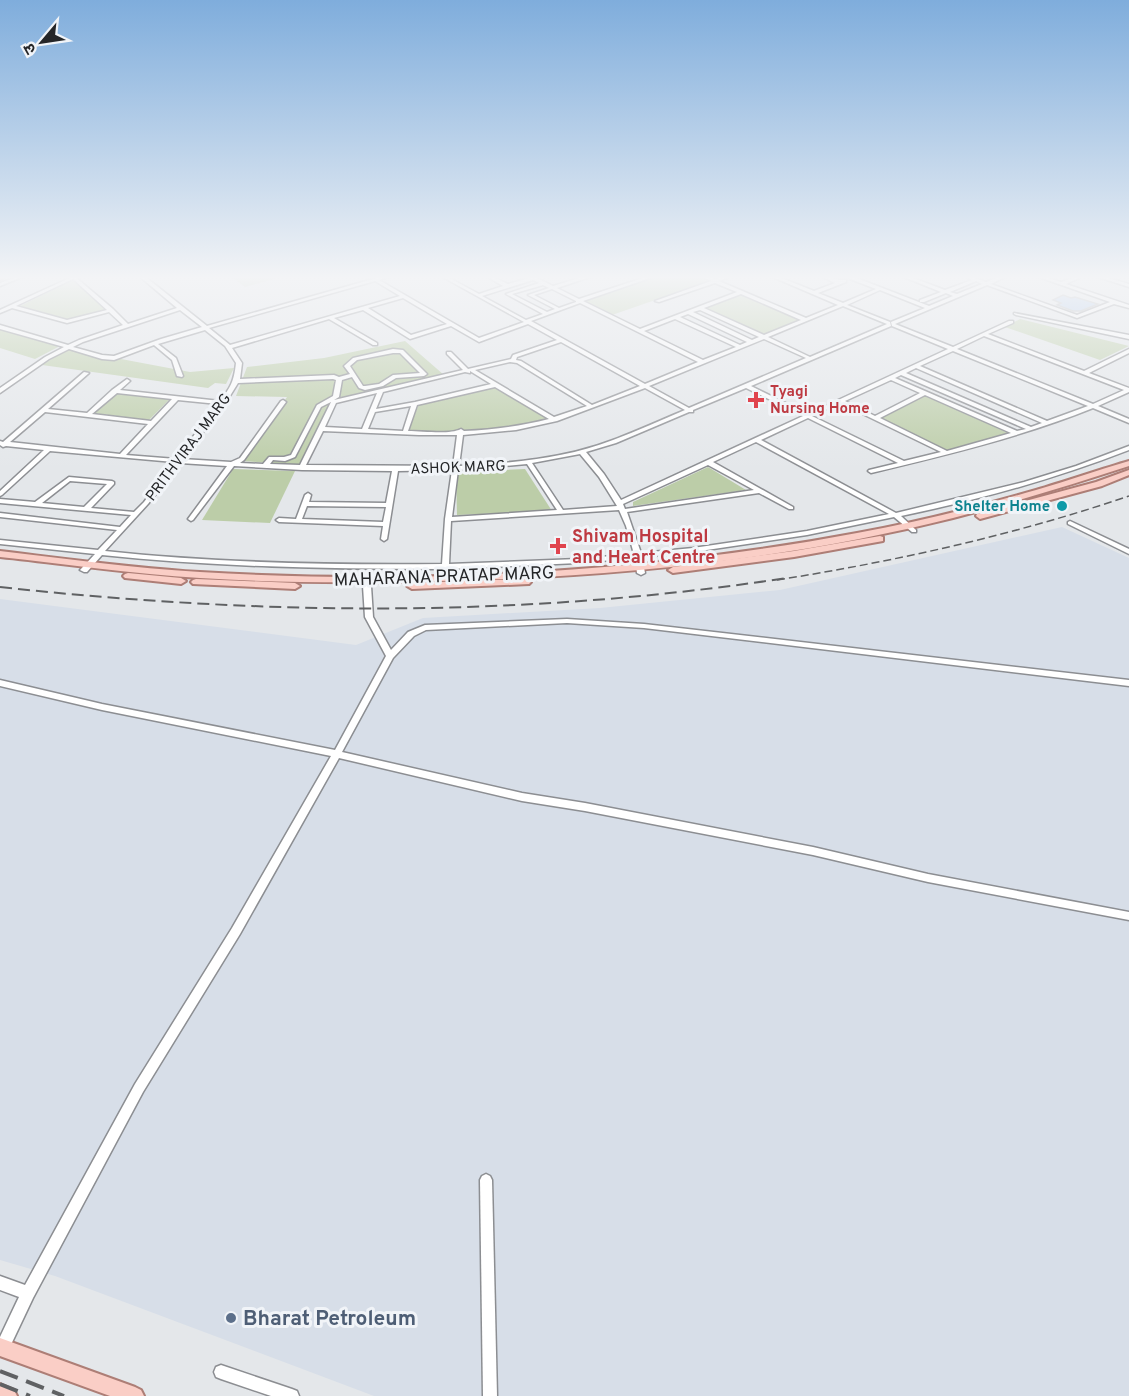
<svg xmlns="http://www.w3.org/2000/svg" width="1129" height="1396" font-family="Overpass,'Noto Sans Devanagari',sans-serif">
<rect width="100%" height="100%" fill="#e4e7ea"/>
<path fill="#d7dee8" d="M1062,527L1129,558V1396H374L55,1276L0,1260V599L356,645L423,618L600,608L780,590Z"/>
<g fill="#bccda8">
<path d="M229,275H288L245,287Z"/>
<path d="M661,275H696L710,281L612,315L585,301Z"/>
<path d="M73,280L106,310L71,321L20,306Z"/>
<path d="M743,294L802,319L763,335L705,308Z"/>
<path d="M1020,319L1129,346L1100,360L1005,327Z"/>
<path d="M0,329L60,346L35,359L0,348Z"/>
<path d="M405,341L444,375L337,399L330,404L299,465L243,461L287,397L236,396L247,367L324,358Z"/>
<path d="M68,349L190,372L234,368L226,384L215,383L208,388L42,365Z"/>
<path d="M495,387L550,419C503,430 457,432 408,431L419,404Z"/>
<path d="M115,393L170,399L149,420L93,413Z"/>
<path d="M925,395L1008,433L946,451L879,418Z"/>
<path d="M708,467L746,490L633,506V502Z"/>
<path d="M233,469L295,471L270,523L202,520Z"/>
<path d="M525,469L552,511L457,515L456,472Z"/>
</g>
<path fill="#a4c3ed" stroke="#a8abae" stroke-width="1.5" d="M1063,295L1071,298L1075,297L1098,304L1081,311H1073L1057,305L1061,303L1053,300Z"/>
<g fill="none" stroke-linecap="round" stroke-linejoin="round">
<g stroke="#8c8e92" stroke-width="3">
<g id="minor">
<path d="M21,275H27L0,286V283Z"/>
<path d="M138,275H143L207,326L387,275H394L379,280L479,338L524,322L439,275H444L479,294L503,286L484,275H489L508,284L529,278L525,275H531L553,286L589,275H596L557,288L579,299L652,275H659L583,301L640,329L737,292L715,283L659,302L655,301L711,281L699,275H705L715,279L728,275H734L719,281L806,318L838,305L768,275H774L814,291L835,283L818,275C828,275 835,281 846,280V282L818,293L843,303L876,289L850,279V275H854V277L929,306L953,296L946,293L924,302H920V300L941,292L899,275H905L945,290L972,280L961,275H967L986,282L1003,275H1009L991,284L1077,315L1110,302L1033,275H1039L1061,282L1080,275H1086L1066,284L1129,305V308L1114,304L1077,318L987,285L895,324L953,347L1009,321H1013V323L988,334L1084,371L1129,349V353L1089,373L1129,388V392L1098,406L1129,419V423L1093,408C1021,437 946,455 871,473L868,471L869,470L898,463L808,418L761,440L896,513L1024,482L1076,466L1129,446V450C1055,479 978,500 901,516L916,530V532H912L894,517L807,535L693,552L642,557L645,573L641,575L637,573L635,558L578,563L449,569V574L445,576L441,574L442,569C328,569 215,567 102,555L87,572H84L80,570L95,554L0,544V540L98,550L117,530L0,517V513L120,527L131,515L0,503V499L35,502L69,477L112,481L114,482V484L91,508L134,512L144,502L174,462L50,451L2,495L0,496V491L44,450L6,446L3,447L0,445V441L3,442L84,372L89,373L48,409L87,413L112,390L127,379L130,381L120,390L220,401C231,387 234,381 236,363L225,346L205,330L158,344L176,358L183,376L182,377L177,376L172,360L154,345L114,360L102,359L69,349L49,359L0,393V388L45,357L64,347L0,329V325L68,345L79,340L123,325L109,312L67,323L12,308L0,313V310L74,276L113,309L128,324L177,308ZM73,279L107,310L67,320L16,306ZM533,280L539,283L506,294L543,314L526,320L482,296ZM375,281L400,296L230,345L209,328ZM976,281L982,284L957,294L950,292ZM543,285L549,288L528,295L555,309L547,312L512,294ZM552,289L576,301V302L559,308L534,295ZM880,290L925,308L891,322L892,326L948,349L808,414L751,386L891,326L890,322L847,305ZM741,294L801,320L764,335L704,308ZM403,298L447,324L411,335L368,308ZM580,303L698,362L645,384L531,321ZM843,306L887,324L810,357L768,337ZM180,310L202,327L161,339L114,356L102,355L73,347L83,342ZM363,310L410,339L451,326L479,342L528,324L557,340L513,355L511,359L468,369L451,352H447V354L463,370L334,400L339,397L342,380L352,377L359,388L365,390L383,386L396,378L424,376L427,374L403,350L393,349L353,358L344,366L350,374L339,377L334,375L240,379L242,363L232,348L329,319L373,345H377V343L334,318ZM700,310L759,337L752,340L693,312ZM688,314L747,342L740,345L680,317ZM675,319L736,347L703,360L644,331ZM984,336L1124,390L1093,404L957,349ZM764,339L806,358L689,408L649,386ZM561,342L640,386L592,405L521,361L516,360L517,357ZM953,351L1088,406L1047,421L920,366ZM393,353H400L420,373L393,375L379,384L365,386H363L350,366L357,360ZM510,362L517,363L587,406L554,417L475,370ZM916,368L1042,423L1031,427L906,373ZM470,371L491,384L415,402L376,409L383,392L465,372L470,373ZM901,375L1026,429L1017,431L895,378ZM333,379L336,380L333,396L317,405L291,455L284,457H269L263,464L240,463L244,460L286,402L283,400L281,401L240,458L231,462L182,459L225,404L238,383ZM891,380L920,393L875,416L845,401ZM495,387L549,419C521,426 493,430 464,431L461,429C449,435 423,431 408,431L417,405ZM645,388L685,410C661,420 637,431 613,440C564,459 510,463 459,466L463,435L516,430L557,421ZM746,388L803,416L621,500L604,474L586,452L616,443L689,412H693V410ZM117,393L172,399L151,421L92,414ZM377,393L362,429L325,427L336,403ZM925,395L1011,433L947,451L880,418ZM178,400L218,404L176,459L126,455ZM331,402L300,465L270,464L273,460L285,461L295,457L321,407ZM840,403L941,452L904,461L812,416ZM411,406L403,431L368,429L375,412ZM45,412L148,424L120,454L10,442ZM323,431L419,435H457L453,466L306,465ZM756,442L889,514L807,531L693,548L641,553L627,512L759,493L789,509H793V507L713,462ZM580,454L599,477L617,506L563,510L532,463ZM180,463L227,466L188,519L191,521L193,520L234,466L302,470L392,471L386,503L309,502L311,495L308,493L305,495L296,519L279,518L276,520L279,522L383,526L381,539L384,541L387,539L398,471L452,470L445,519L442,564C330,565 217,563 105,551L148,504ZM527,464L557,510L452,517L458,470ZM708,465L754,490L625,509L623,504ZM70,481L107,484L84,507L42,503ZM307,506L386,507L383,522L302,519ZM619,510L626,526L634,554L578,559L449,564L451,521Z"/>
<path d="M1092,275H1099L1129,284V287Z"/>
<path d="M1014,313L1129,335V339L1016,315L1014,314Z"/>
<path d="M1070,521L1129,549V554L1068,524V522Z"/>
<path d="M364,584H367L371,586L373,617L391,650L408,632L425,625L567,619L644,624L1129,680V686L644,628L567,623L426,630L414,636L393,658L342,752L522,793L585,803L813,847L928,874L1129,912V920L928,882L813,855L585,811L522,801L339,758L240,934L143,1092L33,1298L7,1353L2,1355L0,1354V1337L19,1297L0,1290V1276L25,1285L135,1084L232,928L331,756L102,710L0,686V680L102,704L335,750L386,656L365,617L363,586Z"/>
<path d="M486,1174L490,1176L492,1180L497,1396H483L480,1180L482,1176Z"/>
<path d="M221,1365L292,1389L297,1391L299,1396H271L221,1379L216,1377L214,1372L216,1367Z"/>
</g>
</g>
<g stroke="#ad7e76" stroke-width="4">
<g id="major">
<path d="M1129,461V466C1071,485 1012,503 953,518C786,560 613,577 441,581C361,583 280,583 200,578C133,574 67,564 0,557V551C67,559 133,568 200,572C417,585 644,573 857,533C918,522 977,507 1036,490C1067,481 1098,470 1129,461Z"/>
<path d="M1129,470V475L1102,486L980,519L976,516L977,514L1096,482Z"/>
<path d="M880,536L883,537V541L794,557L673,573L668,570L673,567L794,551Z"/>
<path d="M128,573L181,578L186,581L181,584L125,578L123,576L125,574Z"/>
<path d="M196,579L295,583L300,586L295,589L193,584L191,582L193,580Z"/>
<path d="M526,579L529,580L531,582L529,584L412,589L407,586L412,583Z"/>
<path d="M0,1338L135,1387L141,1390L144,1396H110L0,1356Z"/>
<path d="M0,1384L14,1390L17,1396H0Z"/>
</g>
</g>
<g stroke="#ad7e76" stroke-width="3">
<path id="highway" d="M0,275H9L0,280Z"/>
</g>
<use href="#minor" fill="#fff" fill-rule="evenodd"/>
<use href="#major" fill="#facec6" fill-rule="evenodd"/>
<use href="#highway" fill="#f6aea0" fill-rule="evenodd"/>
<path stroke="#5f6163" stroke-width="1.5" stroke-dasharray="8 4" stroke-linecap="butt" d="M777,580C897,561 1014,535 1129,496"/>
<path stroke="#5f6163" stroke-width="2" stroke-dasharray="12 6" stroke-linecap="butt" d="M0,587C266,616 522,618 787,578"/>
<g stroke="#5f6163" stroke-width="4" stroke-dasharray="19 9" stroke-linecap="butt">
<path d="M0,1371L64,1396"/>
<path d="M0,1384L30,1396"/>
</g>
</g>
<linearGradient id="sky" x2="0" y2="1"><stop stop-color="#7faddc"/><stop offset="0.59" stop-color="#f3f4f6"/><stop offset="1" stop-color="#f3f4f6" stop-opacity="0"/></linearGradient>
<rect width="1129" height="470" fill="url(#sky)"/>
<g fill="#e0444e" stroke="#f1f4f8" stroke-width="2">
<path d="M753 391h6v6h6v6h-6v6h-6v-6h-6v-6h6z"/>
<path d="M555 537h6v6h6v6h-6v6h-6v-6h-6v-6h6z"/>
</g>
<circle fill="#0f9aa8" stroke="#f1f4f8" stroke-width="2" cx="1062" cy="506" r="6"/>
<circle fill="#5c6f8a" stroke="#f1f4f8" stroke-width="2" cx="231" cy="1318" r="6"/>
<g text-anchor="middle" stroke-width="6" stroke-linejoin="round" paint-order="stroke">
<g font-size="15" font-weight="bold" fill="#be3a42" stroke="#f1f4f8" text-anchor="start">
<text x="770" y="396">Tyagi<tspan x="770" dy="17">Nursing Home</tspan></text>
</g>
<g font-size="15" fill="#252628" stroke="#f1f4f8">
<text transform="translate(188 447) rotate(-53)" y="5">PRITHVIRAJ MARG</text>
<text transform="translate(458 467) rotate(-2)" y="5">ASHOK MARG</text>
</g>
<g font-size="15" font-weight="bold" fill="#0d838f" stroke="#f1f4f8" text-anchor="end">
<text x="1050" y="511">Shelter Home</text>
</g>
<g font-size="18" font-weight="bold" fill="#be3a42" stroke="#f1f4f8" text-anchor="start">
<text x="572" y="542">Shivam Hospital<tspan x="572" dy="21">and Heart Centre</tspan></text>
</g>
<g font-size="18" fill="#252628" stroke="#f1f4f8">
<text transform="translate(444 576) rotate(-2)" y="6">MAHARANA PRATAP MARG</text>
</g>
<g font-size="21" font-weight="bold" fill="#4e5e75" stroke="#f1f4f8" text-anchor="start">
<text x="243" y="1325">Bharat Petroleum</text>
</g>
</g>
<g transform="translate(42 42) rotate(241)" stroke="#f1f4f8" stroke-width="4.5" paint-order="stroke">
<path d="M0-4.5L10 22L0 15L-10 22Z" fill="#252628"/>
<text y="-9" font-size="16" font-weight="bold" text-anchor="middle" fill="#252628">उ</text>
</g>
</svg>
